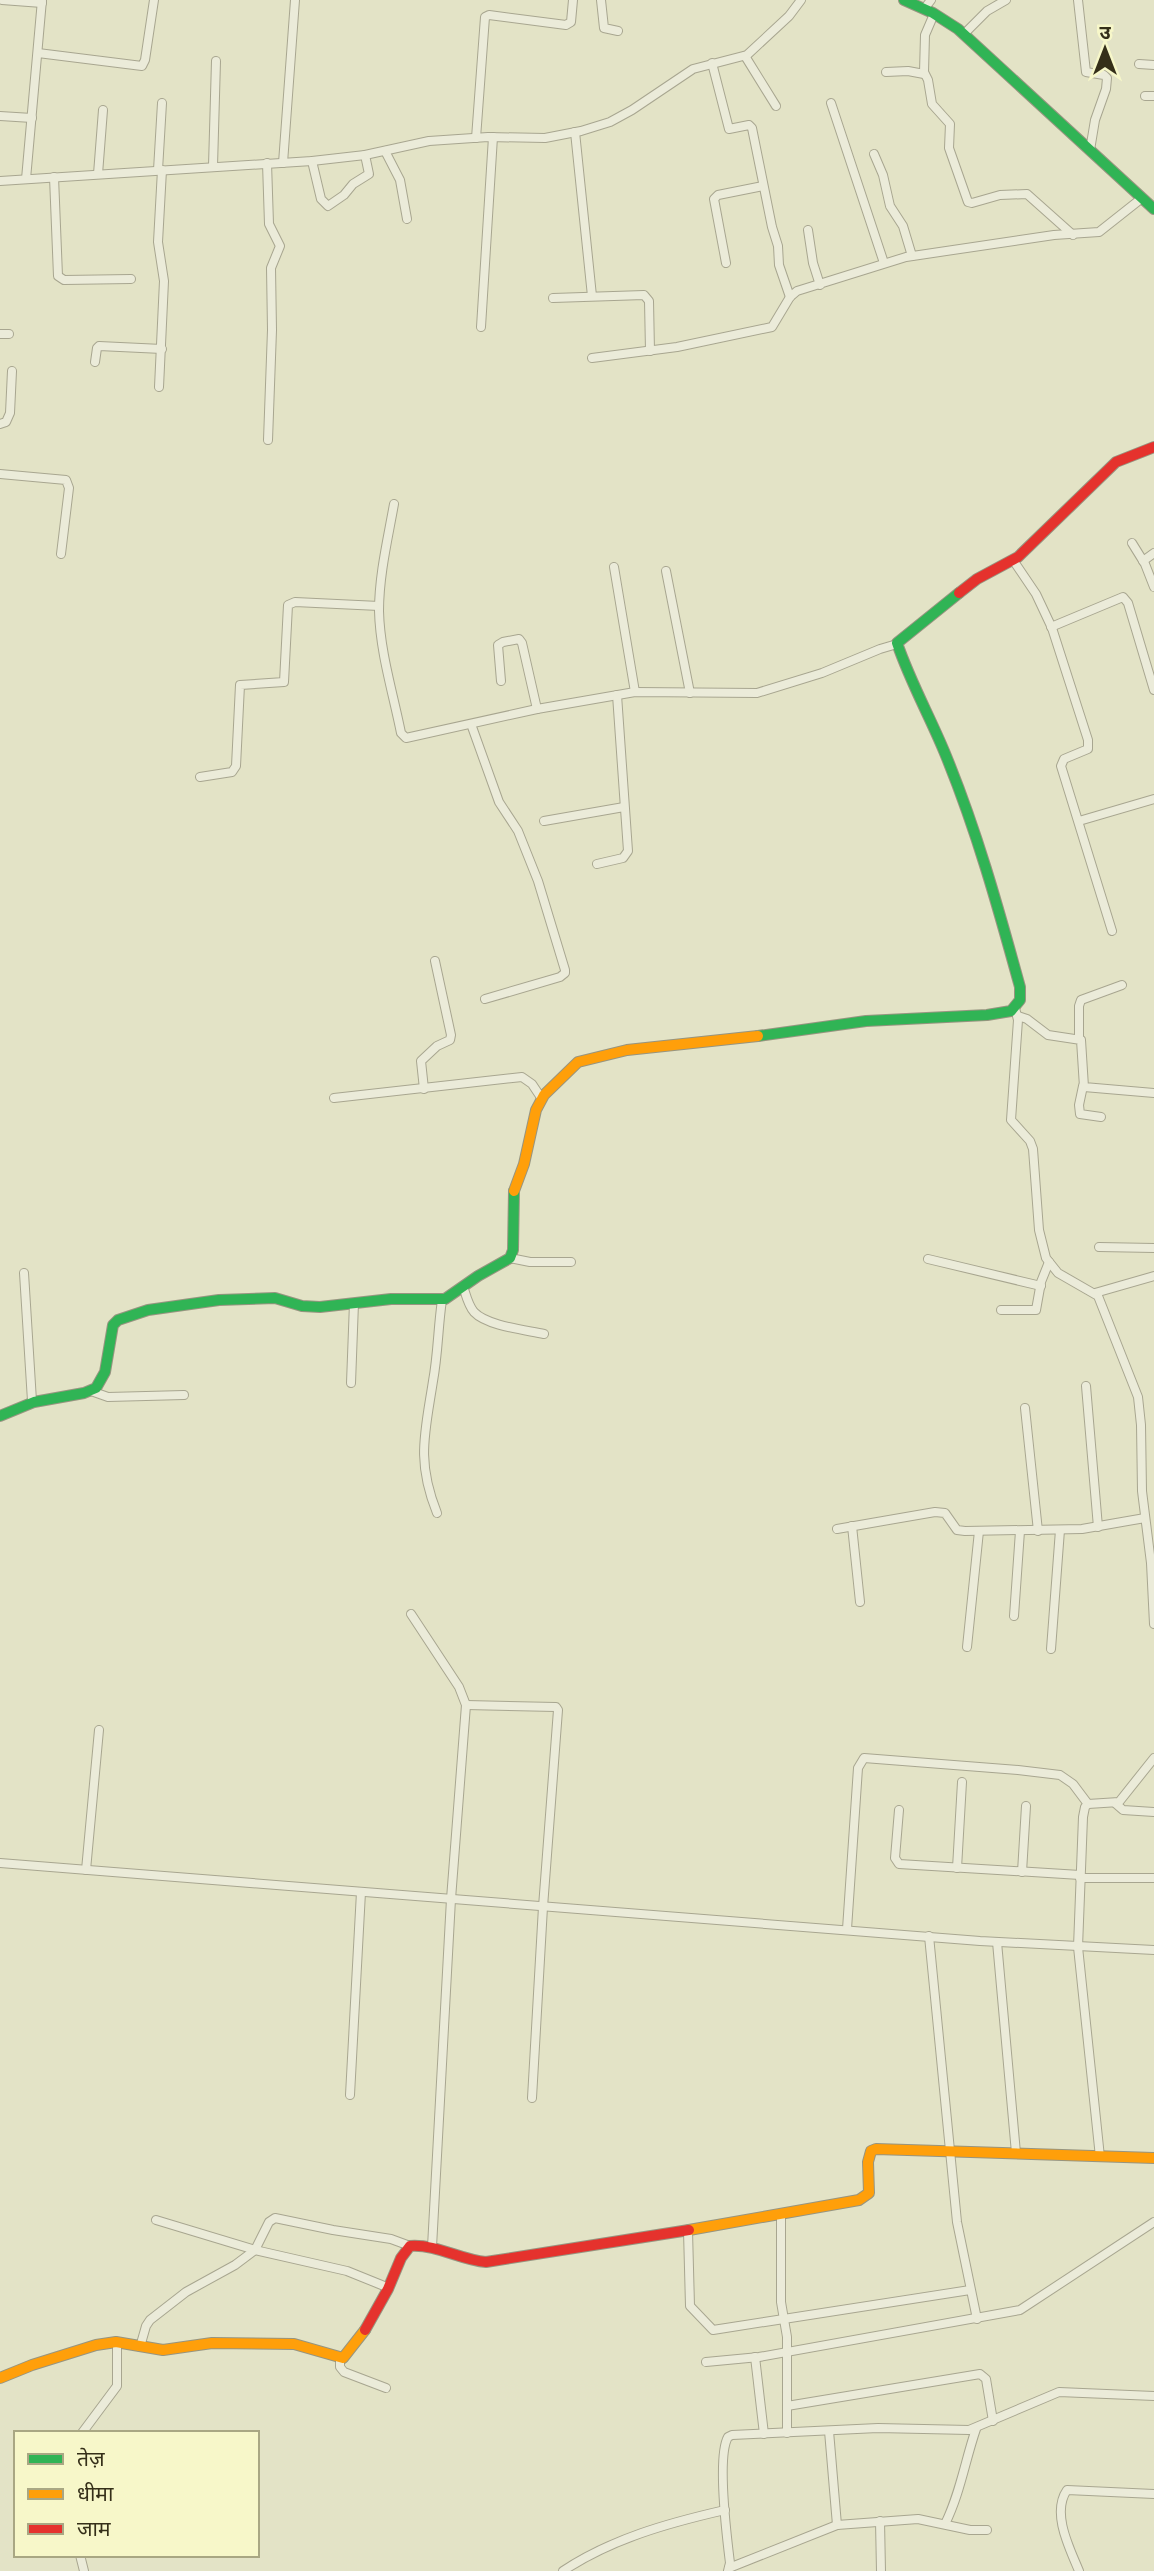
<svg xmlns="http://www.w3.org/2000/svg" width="1154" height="2571" font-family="'Noto Serif','Noto Sans Devanagari',serif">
<rect width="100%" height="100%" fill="#e3e3c6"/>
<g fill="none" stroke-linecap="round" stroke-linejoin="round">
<g stroke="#a8a690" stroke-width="10">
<g id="street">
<path d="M2,0L42,3"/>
<path d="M601,0L604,28L618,31"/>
<path d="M1078,0L1086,72L1104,75L1107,78L1106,89L1095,120L1090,150"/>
<path d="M924,9L931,0"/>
<path d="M934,14L925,35L924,72L928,80L932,104L950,124L949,148L968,202L972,203L1000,195L1027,194L1073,235"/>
<path d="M964,34L987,11L1006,0"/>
<path d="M38,53L142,66L145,60L154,0"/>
<path d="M745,56L776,106"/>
<path d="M712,63L729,129L749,125L752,128L772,227L778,246L779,265L790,297"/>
<path d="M1139,64L1154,65"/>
<path d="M886,72L908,71L924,74"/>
<path d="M1145,96H1154"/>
<path d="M831,103L884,263"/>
<path d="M0,116L32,118"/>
<path d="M575,132L592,296"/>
<path d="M476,138L485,17L489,15L566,25L571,22L573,0"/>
<path d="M385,151L400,180L407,219"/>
<path d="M874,154L883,175L890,206L903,226L912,256"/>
<path d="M312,161L321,199L328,206L344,195L353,184L369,174L365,155"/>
<path d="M267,163L269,224L280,246L271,268L272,330L268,440"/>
<path d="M283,163L295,0"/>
<path d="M213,166L216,61"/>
<path d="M158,170L162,103"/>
<path d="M98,174L103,110"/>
<path d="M54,177L58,276L64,280L131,279"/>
<path d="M26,179L42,0"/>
<path d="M0,181L312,161L365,155L429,141L488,137L545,138L581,131L610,122L632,110L693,69L747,55L789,16L801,0"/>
<path d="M808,230L813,263L820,285"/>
<path d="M726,263L714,199L718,195L763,186"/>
<path d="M553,298L644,295L649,301L650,351"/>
<path d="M481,327L493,137"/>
<path d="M0,334H9"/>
<path d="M592,358L677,347L772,327L790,297L797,291L906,257L1054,235L1099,232L1142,198"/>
<path d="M95,362L97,348L99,346L162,349"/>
<path d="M159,387L164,281L158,242L162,170"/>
<path d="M0,424L6,422L10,413L12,371"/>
<path d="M0,474L66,480L69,488L61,554"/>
<path d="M394,504C388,538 379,575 379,611C380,652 393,693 401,733L406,738L537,709L635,692L757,693L822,673L880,649L897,644"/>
<path d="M1132,543L1145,564L1154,587"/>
<path d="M1013,560L1036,594L1052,628L1088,740V749L1064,759L1061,766L1112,931"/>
<path d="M1143,561L1154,553"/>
<path d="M614,567L635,692"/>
<path d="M666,571L690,693"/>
<path d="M1051,627L1123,597L1128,603L1154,690"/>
<path d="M501,681L498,645L503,642L519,639L522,643L537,709"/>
<path d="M471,724L499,802L518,831L538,881L565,970V973L560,977L485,999"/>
<path d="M200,777L232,772L236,766L240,685L284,682L288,605L295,602L379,606"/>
<path d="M544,821L624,807"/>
<path d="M1079,821L1154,799"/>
<path d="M597,864L623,858L628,851L617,695"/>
<path d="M1015,1008L1018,1020L1011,1120L1030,1141L1033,1149L1039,1230L1046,1258L1058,1273L1098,1296L1138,1397L1141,1425L1142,1491L1151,1563L1154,1624"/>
<path d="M1018,1016L1027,1019L1048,1035L1081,1040L1084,1087L1154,1093"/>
<path d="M1079,1038V1006L1081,1000L1122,985"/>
<path d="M1083,1086L1079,1105L1080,1114L1101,1117"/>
<path d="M424,1089L421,1061L437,1046L450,1040L451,1035L435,961"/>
<path d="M334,1098L522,1077L532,1084L542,1099"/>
<path d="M1099,1247L1154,1248"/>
<path d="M510,1258L530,1262H571"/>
<path d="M928,1259L1041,1286"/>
<path d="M24,1273L32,1401"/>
<path d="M463,1286C466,1295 468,1305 474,1312C487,1326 526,1330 544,1334"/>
<path d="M1095,1293L1154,1276"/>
<path d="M1001,1310H1036L1041,1282L1049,1262"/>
<path d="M351,1383L354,1303"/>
<path d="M1086,1386L1098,1527"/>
<path d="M91,1391L108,1397L184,1395"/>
<path d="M1025,1408L1038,1531"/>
<path d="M437,1513C416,1461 425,1433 433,1381C438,1354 438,1327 442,1300"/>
<path d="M852,1526L860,1602"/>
<path d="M837,1529L935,1512L945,1513L957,1530L965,1531L1082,1529L1145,1518"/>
<path d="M411,1614L459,1687L466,1705L451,1899L432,2247"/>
<path d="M1014,1616L1020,1531"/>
<path d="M967,1647L979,1531"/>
<path d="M1051,1649L1060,1530"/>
<path d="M466,1705L556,1707L558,1710L543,1907L532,2098"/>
<path d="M1115,1803L1123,1810L1154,1812"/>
<path d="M899,1810L895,1858L899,1864L1080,1875"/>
<path d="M0,1863L980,1941L1154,1950"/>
<path d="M957,1868L962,1782"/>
<path d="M86,1870L99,1730"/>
<path d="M1022,1872L1026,1806"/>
<path d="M1080,1878H1154"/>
<path d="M847,1929L858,1768L864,1758L1018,1770L1060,1775L1073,1784L1088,1804"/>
<path d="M929,1936L957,2222L977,2319"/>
<path d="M997,1942L1016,2153"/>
<path d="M350,2095L361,1892"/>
<path d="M1100,2157L1078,1947L1083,1817L1085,1807L1088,1804L1119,1802L1154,1758"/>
<path d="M781,2215V2302L787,2337V2433"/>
<path d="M156,2220L255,2250L347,2271L389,2288"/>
<path d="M688,2231L690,2306L713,2330L970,2290"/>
<path d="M140,2347L146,2326L150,2320L186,2292L235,2265L255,2250L269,2222L275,2218L333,2230L391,2239L410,2246"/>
<path d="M755,2357L764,2434"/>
<path d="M340,2358V2367L344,2372L386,2388"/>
<path d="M706,2362L759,2357L1020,2310L1154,2222"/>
<path d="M787,2406L980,2374L986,2379L993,2421"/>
<path d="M829,2431L837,2525"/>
<path d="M82,2433L117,2386V2342"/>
<path d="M880,2521L881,2571"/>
<path d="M945,2524C960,2494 965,2461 976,2429"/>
<path d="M80,2555L84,2571"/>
<path d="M729,2568L837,2525L918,2519L970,2530H987"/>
<path d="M563,2571C611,2539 668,2523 725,2510"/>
<path d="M728,2571L730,2563C727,2539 717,2456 728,2437L732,2435L878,2428L969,2430L1059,2392L1154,2396"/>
<path d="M1079,2571C1070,2549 1051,2513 1067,2490L1154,2494"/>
</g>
</g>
<g stroke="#979580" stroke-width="12">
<g id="fast">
<path d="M904,0L933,13L958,29L1154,209"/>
<path d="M758,1036L866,1021L987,1015L1011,1011L1020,1000V987C998,907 976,828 944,751C929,715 910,681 897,643L959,593"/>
<path d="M0,1416L34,1402L84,1393L96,1388L105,1372L113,1325L118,1320L148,1310L219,1300L275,1298L302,1306L320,1307L391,1299H445L478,1276L510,1258L513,1250L514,1191"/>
</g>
</g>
<g stroke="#979580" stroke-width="12">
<g id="slow">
<path d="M514,1191L524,1164L536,1110L544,1095L578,1062L627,1050L758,1036"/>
<path d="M689,2230L859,2200L869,2193L868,2162L871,2151L876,2149L1154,2158"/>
<path d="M0,2378L32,2365L96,2345L116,2342L163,2350L212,2343L294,2344L343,2358L365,2330"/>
</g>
</g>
<g stroke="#979580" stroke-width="12">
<g id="jam">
<path d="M959,593L977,579L1018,557L1116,462L1154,447"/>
<path d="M365,2330L388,2289L401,2258L410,2246C437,2244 460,2260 486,2262L689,2230"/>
</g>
</g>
<use href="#street" stroke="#ebebd9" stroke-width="8"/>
<use href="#fast" stroke="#30b455" stroke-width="10"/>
<use href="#slow" stroke="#ff9f0a" stroke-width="10"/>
<use href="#jam" stroke="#e5322d" stroke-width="10"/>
</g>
<rect x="14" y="2431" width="245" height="126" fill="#f7f7c9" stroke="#a9a783" stroke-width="2"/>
<rect x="28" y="2454" width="35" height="10" fill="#30b455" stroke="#a9a783" stroke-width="2"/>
<text x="77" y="2466" font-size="21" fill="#352f19">तेज़</text>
<rect x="28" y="2489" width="35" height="10" fill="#ff9f0a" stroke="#a9a783" stroke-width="2"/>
<text x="77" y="2501" font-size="21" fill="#352f19">धीमा</text>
<rect x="28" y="2524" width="35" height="10" fill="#e5322d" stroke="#a9a783" stroke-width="2"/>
<text x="77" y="2536" font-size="21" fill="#352f19">जाम</text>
<g transform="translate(1105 49)" stroke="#f7f7c9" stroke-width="5" paint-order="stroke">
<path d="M0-5L12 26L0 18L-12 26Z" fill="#352f19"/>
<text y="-10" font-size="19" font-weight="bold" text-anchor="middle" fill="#352f19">उ</text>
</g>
</svg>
